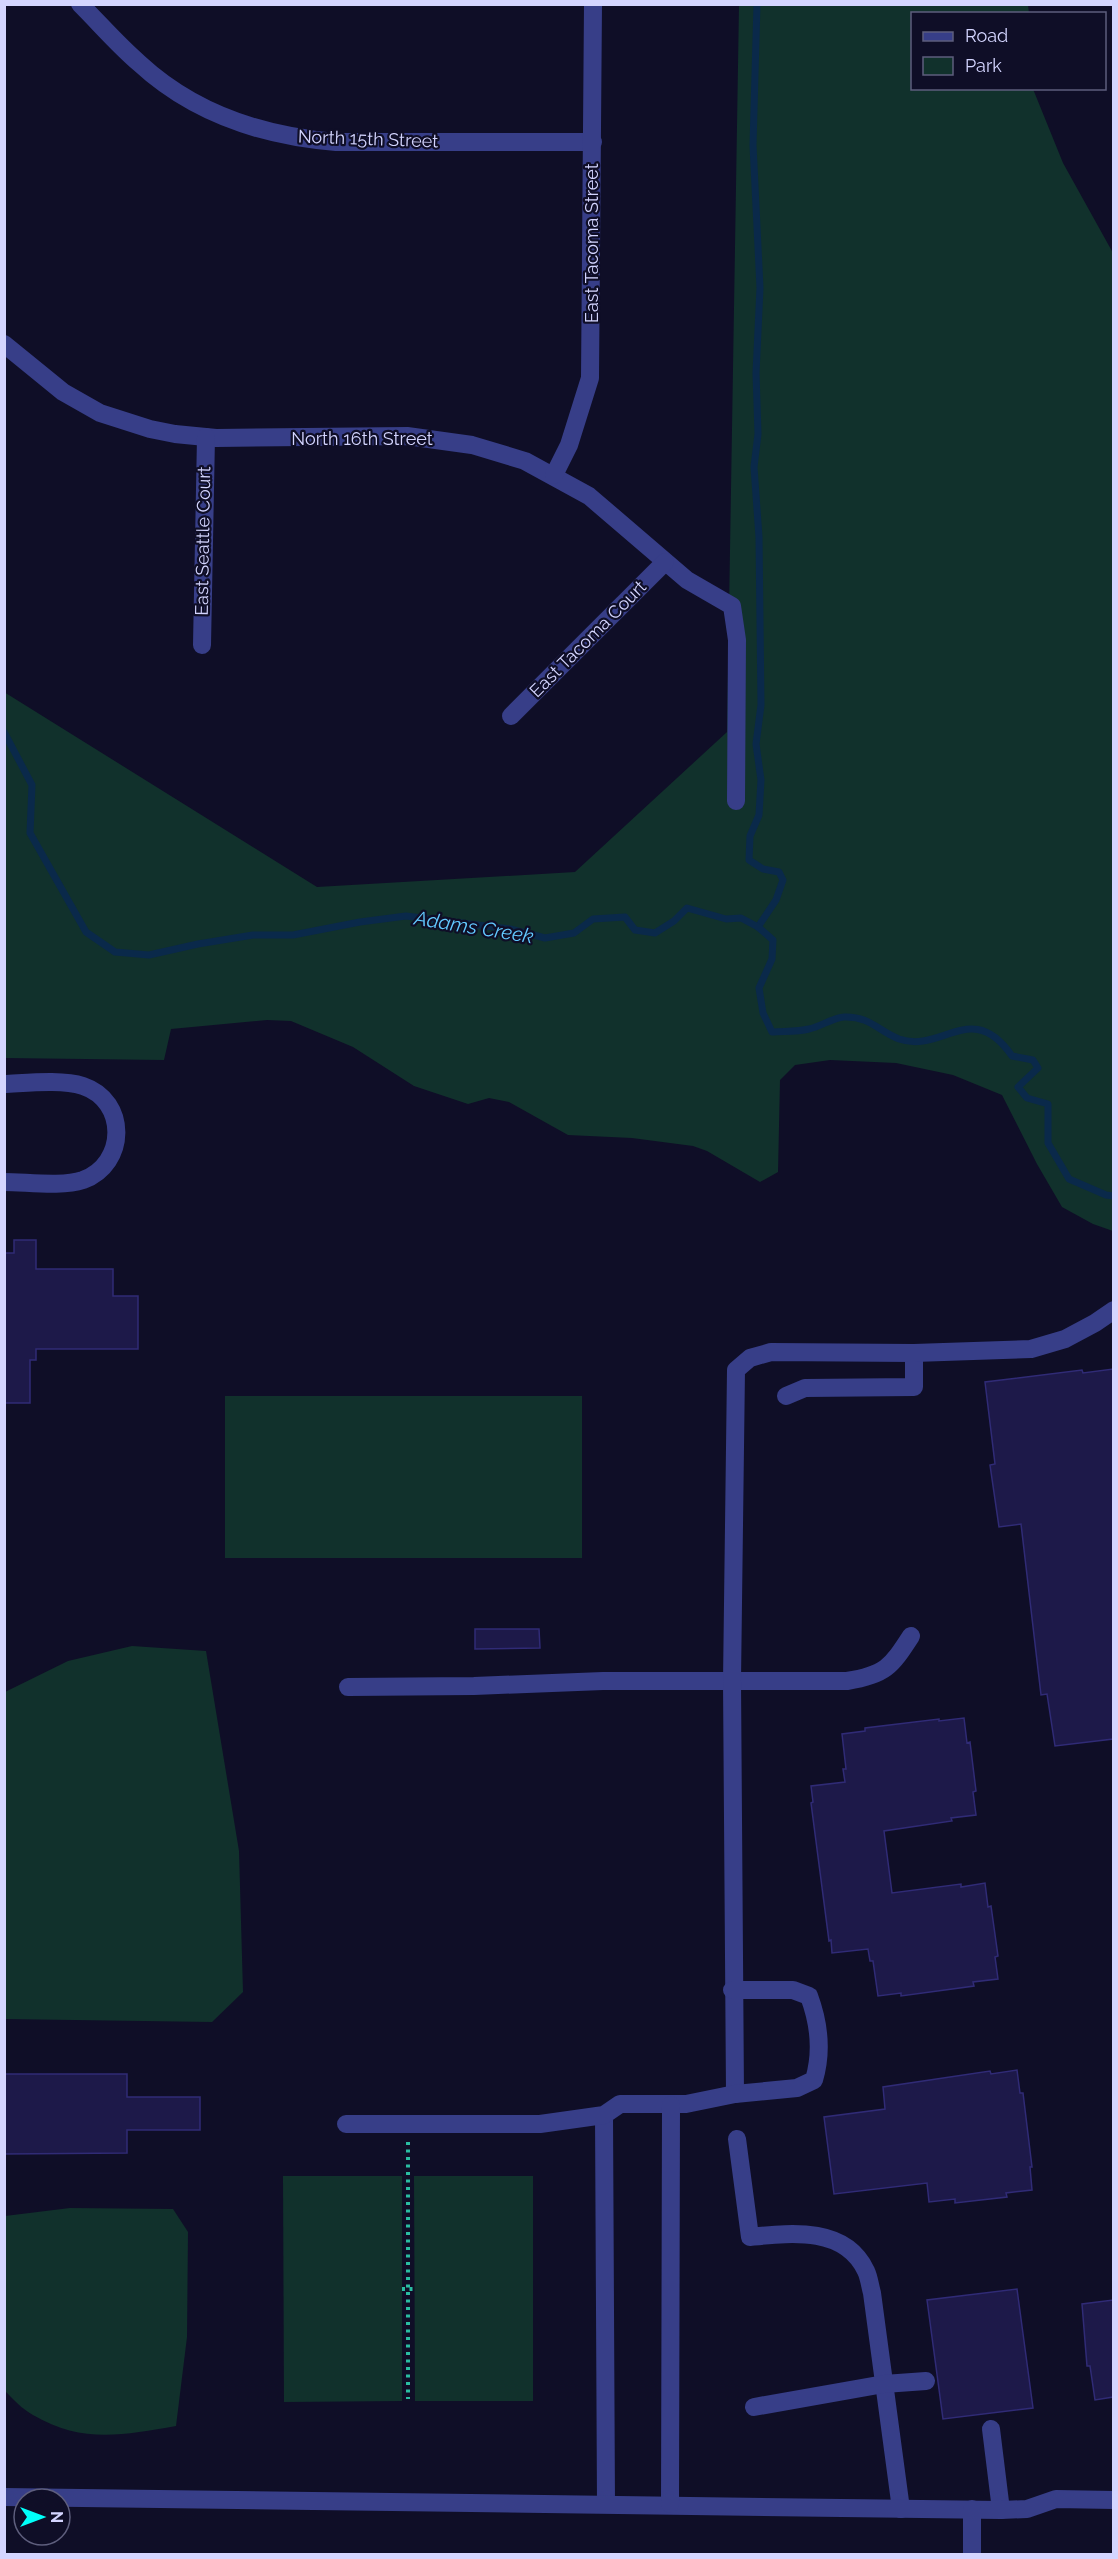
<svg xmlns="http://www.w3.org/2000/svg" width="1118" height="2559" font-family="Raleway,sans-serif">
<rect width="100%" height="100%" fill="#0f0e27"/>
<g fill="#11312c">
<path d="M739,5H1028L1029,13L912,14V88L1033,89L1063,163L1113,253V1231L1093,1224L1062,1207L1037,1164L1002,1095L953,1075L896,1063L830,1060L795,1065L780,1080L778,1172L760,1182L707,1151L693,1146L632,1138L568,1135L509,1102L489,1098L468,1104L414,1086L353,1047L291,1021L267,1020L171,1029L164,1060L5,1058L4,692L317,887L575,872L727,732Z"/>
<rect x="225" y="1396" width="357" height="162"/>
<path d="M132,1646L206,1651L239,1851L243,1992L212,2022L5,2019V1692L68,1661Z"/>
<path d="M283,2176H402V2401L284,2402Z"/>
<path d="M414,2176H533V2401H415Z"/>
<path d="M70,2208L173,2209L188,2232L187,2337L176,2426C123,2435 82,2444 33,2415C22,2409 13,2399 5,2391V2216Z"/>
</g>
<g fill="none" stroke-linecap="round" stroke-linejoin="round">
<g stroke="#0a294a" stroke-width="7">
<path d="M757,4L753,145L760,288L756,373L758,434L754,467L759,537L761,705L756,744L761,780L759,815L750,836L749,860L763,869L779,872L783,880L776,900L758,927"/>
<path d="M4,732L32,785L30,833L86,932L115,952L149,955L198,944L253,935H293L360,922L406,916L510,929L545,938L574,933L593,919L625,917L635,930L655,933L674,921L687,908L726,919L741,918L758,927L773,940L772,959L759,988L763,1013L772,1032C784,1031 797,1032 809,1029C820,1027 832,1018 844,1017C870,1016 878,1031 899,1039C942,1054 972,998 1012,1056L1033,1060L1038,1068L1018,1087L1027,1098L1048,1104V1143L1069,1179L1106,1195L1114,1196"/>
</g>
</g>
<g fill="#1d1949" stroke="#302b76" stroke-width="1.5">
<path d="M14,1240H36V1269H113V1296H138V1349H36V1360H30V1403H4V1253H14Z"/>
<path d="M1113,1369V1739L1055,1746L1047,1694L1041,1695L1021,1524L999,1527L990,1465L995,1464L985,1382L1082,1370L1083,1373Z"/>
<path d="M475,1629H539L540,1648L475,1649Z"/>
<path d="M964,1718L967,1743L970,1742L976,1791L973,1792L976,1815L951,1818L952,1821L884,1831L892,1893L961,1884V1887L985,1883L988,1907L991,1906L998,1956L995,1957L998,1979L973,1982L974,1986L901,1996V1993L878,1996L873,1961H870L868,1949L832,1953L831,1940L829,1941L811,1803L813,1802L811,1786L845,1782L843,1769H846L842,1734L865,1731V1728L939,1719V1721Z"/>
<path d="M1017,2070L1020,2093H1023L1032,2167H1030L1032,2190L1006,2193L1007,2197L955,2203V2199L929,2202L927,2183L834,2194L824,2117L885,2109L883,2087L990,2071L991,2074Z"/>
<path d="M4,2074H127V2097H200V2130H127V2153L4,2154Z"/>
<path d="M1017,2289L1033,2408L943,2419L927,2300Z"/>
<path d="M1113,2300V2397L1095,2400L1090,2366H1087L1082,2304Z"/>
</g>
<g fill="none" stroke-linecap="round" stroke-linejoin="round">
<g stroke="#2abda2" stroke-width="4" stroke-dasharray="3 4.5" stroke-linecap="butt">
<path d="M408,2142V2399"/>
<path d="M402,2289H414"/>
</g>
<g stroke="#373e88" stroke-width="18">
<path d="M80,4C100,24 118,45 139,63C194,114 262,136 336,142H593"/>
<path d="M4,344L63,392L100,413L150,429L175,434L216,438L407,436L472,445L525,461L589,496L687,580L732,606L737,640L736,801"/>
<path d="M554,475L569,445L590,378L593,4"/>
<path d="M202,645L206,437"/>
<path d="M511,716L665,562"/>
<path d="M4,1084C27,1083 62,1079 83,1086C128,1101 127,1164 83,1180C62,1187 27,1182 4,1182"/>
<path d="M786,1396L805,1388L914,1387V1353"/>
<path d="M348,1687L474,1686L603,1681H847C885,1675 891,1667 911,1636"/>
<path d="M735,2094L732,1681L736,1370L750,1358L771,1352L914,1353L1031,1349L1065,1339L1095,1323L1114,1310"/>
<path d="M604,2115L606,2504"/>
<path d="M346,2124H540L604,2115L620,2104H686L735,2094L797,2088L814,2080C822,2053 819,2023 809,1996L793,1990H732"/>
<path d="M737,2139L750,2237C790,2233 845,2226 866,2271C869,2277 870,2286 872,2293L901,2509"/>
<path d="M754,2407L884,2384L926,2381"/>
<path d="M991,2429L1001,2510"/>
<path d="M4,2497L1001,2510L1027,2509L1056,2499L1114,2500"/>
<path d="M670,2504L671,2105"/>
<path d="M972,2554V2509"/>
</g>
</g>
<g text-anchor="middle" stroke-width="4.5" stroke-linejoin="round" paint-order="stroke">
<g font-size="18" fill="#d4d5ff" stroke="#0f0e27">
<text transform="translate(368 139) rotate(2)" y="6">North 15th Street</text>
<text transform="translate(592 243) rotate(-90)" y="6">East Tacoma Street</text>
<text x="362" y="445">North 16th Street</text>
<text transform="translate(203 541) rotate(-89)" y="6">East Seattle Court</text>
<text transform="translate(588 639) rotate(-45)" y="6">East Tacoma Court</text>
</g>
<g font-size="20" font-style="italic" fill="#62c9ff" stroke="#0f0e27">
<text transform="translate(474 927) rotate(9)" y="7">Adams Creek</text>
</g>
</g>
<rect width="1118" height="2559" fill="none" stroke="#d4d5ff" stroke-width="12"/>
<rect x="911" y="12" width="195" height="78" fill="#0f0e27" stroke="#5e5e7d" stroke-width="1.5"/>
<rect x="923" y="32" width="30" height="9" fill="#373e88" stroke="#5e5e7d" stroke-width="1.5"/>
<text x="965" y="42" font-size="18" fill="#d4d5ff">Road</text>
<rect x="923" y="57" width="30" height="18" fill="#11312c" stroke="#5e5e7d" stroke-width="1.5"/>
<text x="965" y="72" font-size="18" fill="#d4d5ff">Park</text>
<g transform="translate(42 2517) rotate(90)"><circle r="28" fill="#0f0e27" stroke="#5e5e7d" stroke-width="1.5"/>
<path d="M0-4.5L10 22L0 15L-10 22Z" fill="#00fff9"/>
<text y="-9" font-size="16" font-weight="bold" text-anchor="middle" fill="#d4d5ff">N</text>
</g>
</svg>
